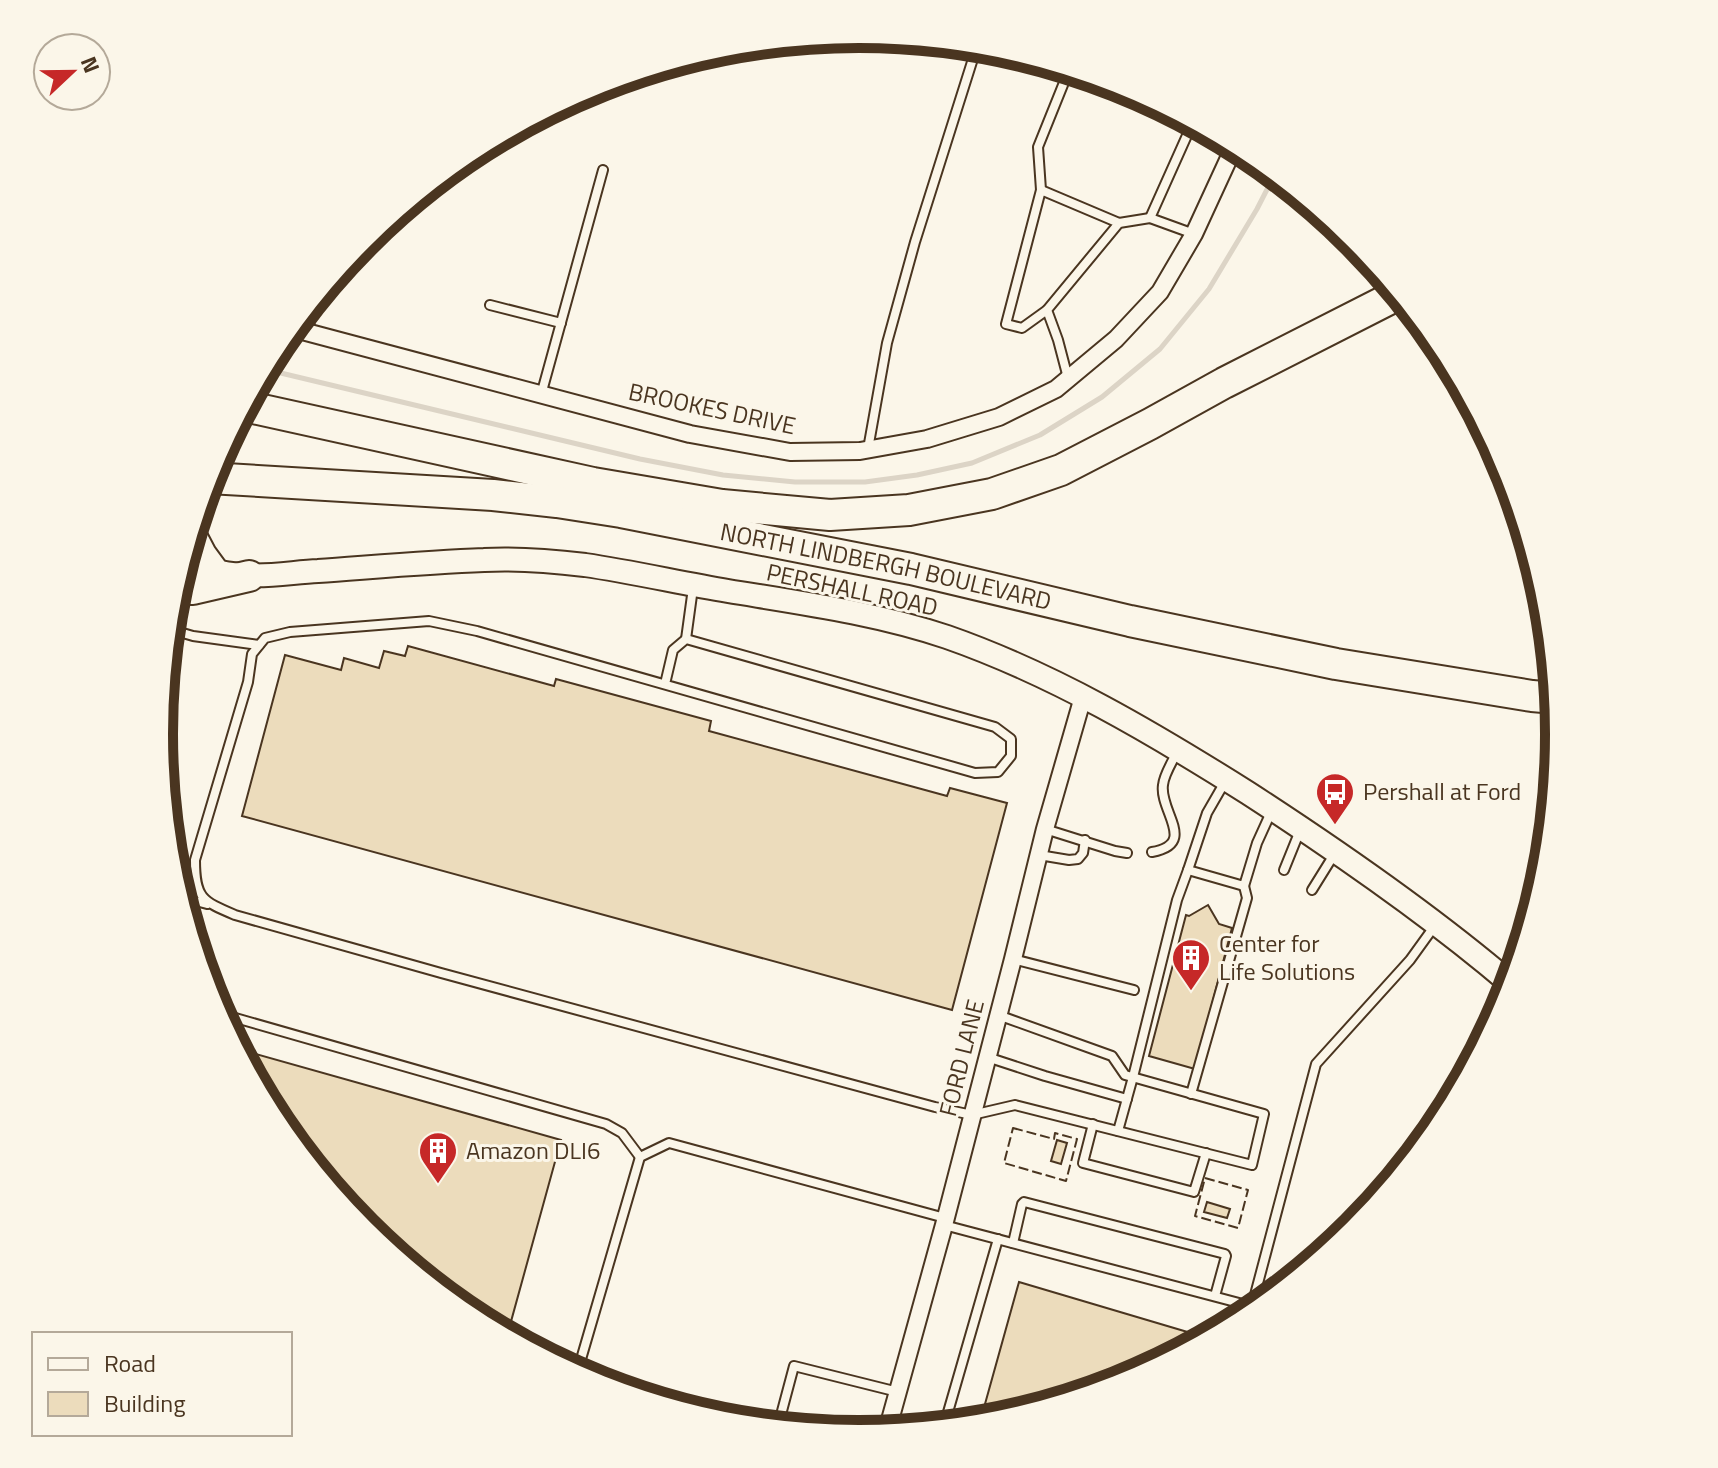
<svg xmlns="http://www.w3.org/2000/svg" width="1718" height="1468" font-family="'Titillium Web',sans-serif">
<rect width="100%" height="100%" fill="#fbf6e9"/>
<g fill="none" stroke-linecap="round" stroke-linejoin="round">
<path stroke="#dcd4c6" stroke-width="5" d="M264,369L640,459L723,475L795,482H865L917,475L972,463L1040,435L1102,397L1160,349L1209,289L1257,209L1275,174"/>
</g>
<g fill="#ecdcbc" stroke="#4a3520" stroke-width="2">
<path d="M408,646L554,686L556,679L711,721L709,731L947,796L950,788L1007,803L952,1010L242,816L285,655L341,670L344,658L379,668L384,651L405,656Z"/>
<path d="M1208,905L1219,924L1232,928L1195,1069L1149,1056L1186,915L1189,916Z"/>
<path d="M238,1049L561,1140L507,1336L470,1316L364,1229L277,1123Z"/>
<path d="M1057,1140L1067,1143L1061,1164L1051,1161Z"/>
<path d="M1207,1202L1230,1209L1227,1218L1204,1212Z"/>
<path d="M1019,1282L1201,1336L1200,1342L1126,1381L995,1421L980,1422Z"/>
</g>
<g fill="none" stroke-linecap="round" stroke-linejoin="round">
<g stroke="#4a3520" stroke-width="12">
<g id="lane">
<path d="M1193,122L1150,218L1194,234"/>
<path d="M1041,190L1038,147L1069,70"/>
<path d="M490,305L561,323"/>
<path d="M1047,310L1022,328L1006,324L1041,190L1119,223"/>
<path d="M308,332L313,302"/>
<path d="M1068,378L1058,340L1047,310L1119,223L1150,218"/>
<path d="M541,395L603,170"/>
<path d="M868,449L887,343L915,242L977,46"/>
<path d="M169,629L193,636L259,645"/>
<path d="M686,639L693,588"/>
<path d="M665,684L673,650L686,639L995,727L1011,739V756L998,772L975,773L477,631L429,621L290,632L265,638L252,654L248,682L195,860C195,898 202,901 235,915L441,973L935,1107L972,1115L1015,1105L1252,1165L1264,1114L1125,1075L1112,1056L998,1015"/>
<path d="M1226,780L1207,813L1188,870L1244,886L1257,843L1272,810"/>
<path d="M1045,829L1115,851L1127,853"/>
<path d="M1152,852C1198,844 1159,811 1163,785C1164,774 1173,761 1178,750"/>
<path d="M1039,855L1069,860L1078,859L1083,853L1085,840"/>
<path d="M1284,870L1301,828"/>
<path d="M1312,890L1335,853"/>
<path d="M180,897L207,904"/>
<path d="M1013,959L1134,990"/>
<path d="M218,1013L606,1124L622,1133L640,1157"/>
<path d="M987,1057L1045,1076L1127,1099"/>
<path d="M1191,1094L1247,898L1244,886"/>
<path d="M1093,1124L1083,1163L1194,1192L1206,1153"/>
<path d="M1118,1131L1133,1077L1177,900L1188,870"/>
<path d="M944,1225L1258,1308"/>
<path d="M1013,1243L1022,1204L1024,1202L1225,1254L1226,1256L1215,1296"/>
<path d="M1252,1306L1316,1064L1410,960L1436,924"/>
<path d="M577,1373L640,1157L669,1143L945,1218"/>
<path d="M778,1426L794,1366L898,1392"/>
<path d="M944,1426L998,1239"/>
</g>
</g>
<g stroke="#4a3520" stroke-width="20">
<g id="street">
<path d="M291,328L690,434L790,452L860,451L927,439L999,417L1056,389L1116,339L1160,292L1194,234L1235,145"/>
<path d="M887,1431L944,1225L1013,959L1045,829L1083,697"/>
</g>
</g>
<g stroke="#4a3520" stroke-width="26">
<path id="secondary" d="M185,557C201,570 225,574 246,575C269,577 295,572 318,571C374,567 429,562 484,560C518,558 552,561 585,565C633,572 680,583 728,591C801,603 876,613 947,637C1053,674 1153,733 1248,793C1339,852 1429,914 1511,984"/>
</g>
<g stroke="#4a3520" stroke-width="34">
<g id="highway">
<path d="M244,406L593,483L722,505L830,515L909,510L992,494L1061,470L1150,424L1224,383L1399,294"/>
<path id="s1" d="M209,478L493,495L557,502L621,512L911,569L1130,621L1336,664L1532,696L1555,698"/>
<path d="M191,536L201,555L212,570"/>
<path d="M176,587L193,589L249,576"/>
</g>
</g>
<use href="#lane" stroke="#fbf6e9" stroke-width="8"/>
<use href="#street" stroke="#fbf6e9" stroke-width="16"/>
<use href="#secondary" stroke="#fbf6e9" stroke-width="22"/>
<use href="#highway" stroke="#fbf6e9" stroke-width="30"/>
<g stroke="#4a3520" stroke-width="2" stroke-dasharray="10 4" stroke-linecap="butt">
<path d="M1013,1128L1054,1139L1055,1133L1077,1139L1066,1181L1004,1163Z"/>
<path d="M1205,1178L1248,1190L1238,1228L1195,1216Z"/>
</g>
</g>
<defs>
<g id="bus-pin" transform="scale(2)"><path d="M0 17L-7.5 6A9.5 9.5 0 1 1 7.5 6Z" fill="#c62828" stroke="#fbf6e9"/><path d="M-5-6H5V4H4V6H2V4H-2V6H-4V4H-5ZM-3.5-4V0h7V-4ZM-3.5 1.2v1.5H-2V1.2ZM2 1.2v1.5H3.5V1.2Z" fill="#fff"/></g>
<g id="building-pin" transform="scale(2)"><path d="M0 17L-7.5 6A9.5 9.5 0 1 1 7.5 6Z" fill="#c62828" stroke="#fbf6e9"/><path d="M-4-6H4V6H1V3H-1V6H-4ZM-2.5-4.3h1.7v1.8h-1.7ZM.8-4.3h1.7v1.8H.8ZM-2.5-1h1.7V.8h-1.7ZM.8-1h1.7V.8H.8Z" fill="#fff"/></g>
</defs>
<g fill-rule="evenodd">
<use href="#bus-pin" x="1335" y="792"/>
<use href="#building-pin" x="1191" y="958"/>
<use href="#building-pin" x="438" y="1151"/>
</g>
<g text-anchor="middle" stroke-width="6" stroke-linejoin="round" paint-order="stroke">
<g font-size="24" fill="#4a3520" stroke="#fbf6e9">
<text transform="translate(712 409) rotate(12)" y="8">BROOKES DRIVE</text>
<text dy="8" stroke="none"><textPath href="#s1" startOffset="684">NORTH LINDBERGH BOULEVARD</textPath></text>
<text transform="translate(852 590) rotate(12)" y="8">PERSHALL ROAD</text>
<text transform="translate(962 1058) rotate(-76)" y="8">FORD LANE</text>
</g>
<g font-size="24" fill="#4a3520" stroke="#fbf6e9" text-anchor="start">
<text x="1363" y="800">Pershall at Ford</text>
<text x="1219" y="952">Center for<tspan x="1219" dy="28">Life Solutions</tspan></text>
<text x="466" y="1159">Amazon DLI6</text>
</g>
</g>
<path d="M0 0H1718V1468H0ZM173 734a686 686 0 1 1 1372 0a686 686 0 1 1-1372 0Z" fill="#fbf6e9" fill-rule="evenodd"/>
<path fill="none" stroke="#4a3520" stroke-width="10" d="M173 734a686 686 0 1 1 1372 0a686 686 0 1 1-1372 0Z"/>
<rect x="32" y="1332" width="260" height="104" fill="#fbf6e9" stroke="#b4a999" stroke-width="2"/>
<rect x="48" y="1358" width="40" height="12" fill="#fbf6e9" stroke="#b4a999" stroke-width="2"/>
<text x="104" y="1372" font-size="24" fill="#4a3520">Road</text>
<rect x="48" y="1392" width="40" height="24" fill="#ecdcbc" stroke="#b4a999" stroke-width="2"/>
<text x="104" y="1412" font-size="24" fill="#4a3520">Building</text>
<g transform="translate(72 72) rotate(68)"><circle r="38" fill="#fbf6e9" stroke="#b4a999" stroke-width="2"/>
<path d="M0-6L14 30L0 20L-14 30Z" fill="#c62828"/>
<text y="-12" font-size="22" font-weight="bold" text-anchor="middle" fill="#4a3520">N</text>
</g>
</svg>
